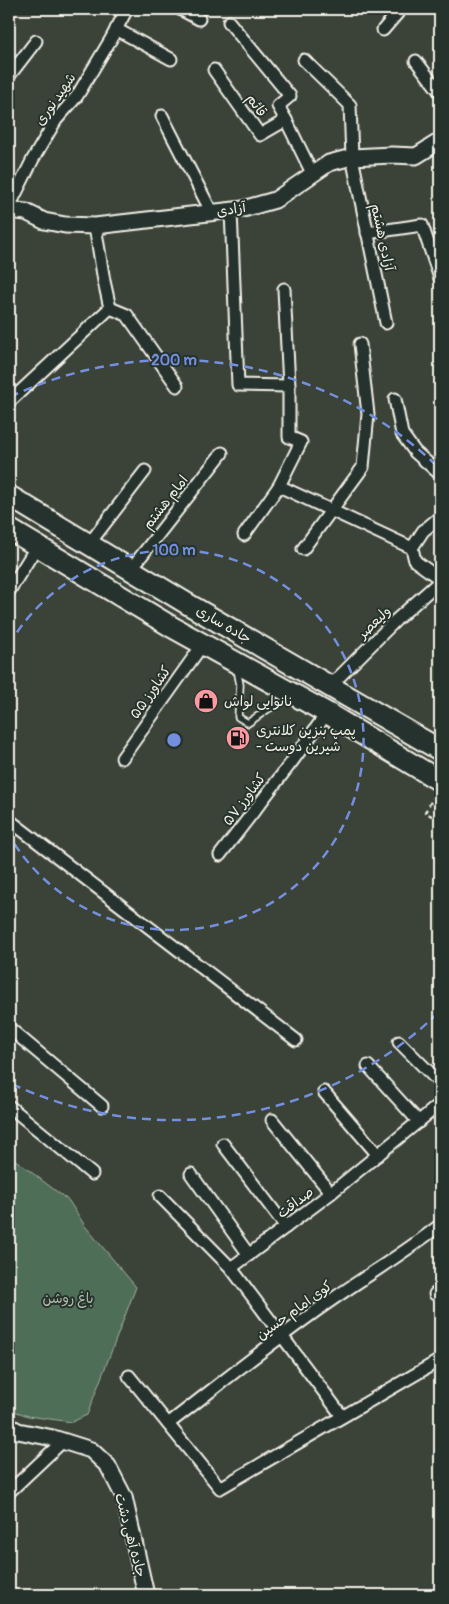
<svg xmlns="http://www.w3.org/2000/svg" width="449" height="1604" font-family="Pangolin,'Playpen Sans Arabic',sans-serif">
<rect width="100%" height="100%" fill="#3b4339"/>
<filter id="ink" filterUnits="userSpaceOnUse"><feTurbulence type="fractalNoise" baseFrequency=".02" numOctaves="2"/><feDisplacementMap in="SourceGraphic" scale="10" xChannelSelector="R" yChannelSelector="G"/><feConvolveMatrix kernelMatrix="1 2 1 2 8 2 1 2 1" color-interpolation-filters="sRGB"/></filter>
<g filter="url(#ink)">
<path fill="#4f6e58" stroke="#a2b0a0" d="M9,1155L69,1201L85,1226L136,1287L87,1415L72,1422L28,1416L9,1409Z"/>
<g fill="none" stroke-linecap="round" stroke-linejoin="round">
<g stroke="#f4f1e8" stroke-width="9">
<path id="service" d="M237,669L240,685L238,717L248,723L268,709L292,698"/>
</g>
<g stroke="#f4f1e8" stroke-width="15">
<g id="minor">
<path d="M180,9L199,19"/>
<path d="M229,22L290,96L278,106L286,120"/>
<path d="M116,29L171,59"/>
<path d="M383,30L401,9"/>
<path d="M304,60L350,105L352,157L386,323"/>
<path d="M416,61L440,92"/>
<path d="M214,70L260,135L286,120L312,173"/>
<path d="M9,76L36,41"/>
<path d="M162,116L212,213"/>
<path d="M9,207L33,159L56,120L77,96L111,39L127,9"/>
<path d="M231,210L238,385L289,386V437L301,442L279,486L412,548L415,561L440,579"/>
<path d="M367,233L422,225L440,278"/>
<path d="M284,289L289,386"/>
<path d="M110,308L127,315L177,386"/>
<path d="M395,399L402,434L415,452L440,474"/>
<path d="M9,402L110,308L104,281L95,226"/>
<path d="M244,535L279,486"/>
<path d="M89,544L145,471"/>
<path d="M412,548L423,531L440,517"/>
<path d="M303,549L363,467L368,414L360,344"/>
<path d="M131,569L222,453"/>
<path d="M9,591L37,546"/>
<path d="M330,686L396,620L440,581"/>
<path d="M122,758L203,644"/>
<path d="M9,820L296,1040"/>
<path d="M220,855L291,763L327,713"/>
<path d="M9,1028L102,1106"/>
<path d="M399,1042L440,1083"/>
<path d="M368,1066L419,1122"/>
<path d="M324,1092L378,1155"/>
<path d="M9,1106L92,1174"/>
<path d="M272,1120L331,1193"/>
<path d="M223,1144L286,1227"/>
<path d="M191,1174L249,1255"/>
<path d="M160,1196L231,1268"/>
<path d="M435,1294L440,1290"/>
<path d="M129,1376L220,1488L440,1360"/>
<path d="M342,1416L231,1268L331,1193L440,1104"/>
<path d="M168,1424C223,1382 276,1338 333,1299C369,1274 406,1252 440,1225"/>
<path d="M9,1492L63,1441"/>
</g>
</g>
<g stroke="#f4f1e8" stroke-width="19">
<g id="tertiary">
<path d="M9,210L26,212L44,221L65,225L95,226L243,209L275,200L329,163L352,157L392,155L416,156L440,141"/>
<path d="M9,1426L18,1431L53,1438L91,1450L108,1466L124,1497L146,1595"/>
</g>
</g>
<g stroke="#f4f1e8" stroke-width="24">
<g id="trunk">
<path d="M9,496L186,603L440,750"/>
<path d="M9,529L172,627L327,713L440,781"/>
</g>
</g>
<path stroke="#f4f1e8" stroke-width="2.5" stroke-dasharray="4 4" stroke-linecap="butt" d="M435,795L425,812L435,818L440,810"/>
<use href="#service" stroke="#26332d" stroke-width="5.5"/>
<use href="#minor" stroke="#26332d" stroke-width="11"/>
<use href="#tertiary" stroke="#26332d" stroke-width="15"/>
<use href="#trunk" stroke="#26332d" stroke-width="20"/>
</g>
</g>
<g fill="none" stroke="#738fde" stroke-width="2.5" stroke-dasharray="9 6">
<path d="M9 645A190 190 0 1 1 9 835"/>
<path d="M438 1013A380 380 0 0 1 10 1083M10 397A380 380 0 0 1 438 467"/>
</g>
<defs>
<g id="shop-disc" transform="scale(1.25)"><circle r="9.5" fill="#ff9aa2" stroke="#26332d"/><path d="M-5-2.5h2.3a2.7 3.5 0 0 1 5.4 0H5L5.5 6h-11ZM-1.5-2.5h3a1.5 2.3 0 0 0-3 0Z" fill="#111"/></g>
<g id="fuel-disc" transform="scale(1.25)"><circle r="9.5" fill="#ff9aa2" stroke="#26332d"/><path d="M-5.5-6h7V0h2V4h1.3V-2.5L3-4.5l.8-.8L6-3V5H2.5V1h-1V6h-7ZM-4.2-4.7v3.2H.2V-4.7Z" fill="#111"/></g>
</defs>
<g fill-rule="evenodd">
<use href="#shop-disc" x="206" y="701"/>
<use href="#fuel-disc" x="238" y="738"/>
</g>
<g text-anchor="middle" stroke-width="4" stroke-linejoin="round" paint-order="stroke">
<g font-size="14" fill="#f4f1e8" stroke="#26332d">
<text transform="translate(55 99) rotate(-55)" y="5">شهید نوری</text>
<text transform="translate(257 105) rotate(55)" y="5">قائم</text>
<text transform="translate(231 209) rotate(-9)" y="5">آزادی</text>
<text transform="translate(383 237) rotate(78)" y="5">آزادی هشتم</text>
<text transform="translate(165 502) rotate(-52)" y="5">امام هشتم</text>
<text transform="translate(374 622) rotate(-44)" y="5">ولیعصر</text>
<text transform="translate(224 624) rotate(30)" y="5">جاده ساری</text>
<text transform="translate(150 692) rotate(-55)" y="5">کشاورز ۵۵</text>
<text transform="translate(244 799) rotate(-53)" y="5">کشاورز ۵۷</text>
<text transform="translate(295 1202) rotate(-37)" y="5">صداقت</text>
<text transform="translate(294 1310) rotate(-36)" y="5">کوی امام حسین</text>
<text transform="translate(131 1535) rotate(75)" y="5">جاده آهی دشت</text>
</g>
<g font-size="14" fill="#f4f1e8" stroke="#26332d" text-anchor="start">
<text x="224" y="706">نانوایی لواش</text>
<text x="256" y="735">پمپ بنزین کلانتری<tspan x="256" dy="16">- شیرین دوست</tspan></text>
</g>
<g font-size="14" fill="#b2bdae" stroke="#26332d">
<text x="68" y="1303">باغ روشن</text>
</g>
</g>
<circle cx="174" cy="740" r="8" fill="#738fde" stroke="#26332d" stroke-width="2.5"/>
<g font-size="15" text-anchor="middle" font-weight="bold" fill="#738fde" stroke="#26332d" stroke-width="4" stroke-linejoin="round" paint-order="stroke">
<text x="174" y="365">200 m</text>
<text x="174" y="555">100 m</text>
</g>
<rect width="449" height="1604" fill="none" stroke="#26332d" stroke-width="30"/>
<rect x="15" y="15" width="419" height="1574" fill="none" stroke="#f4f1e8" stroke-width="2" filter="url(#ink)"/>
</svg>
